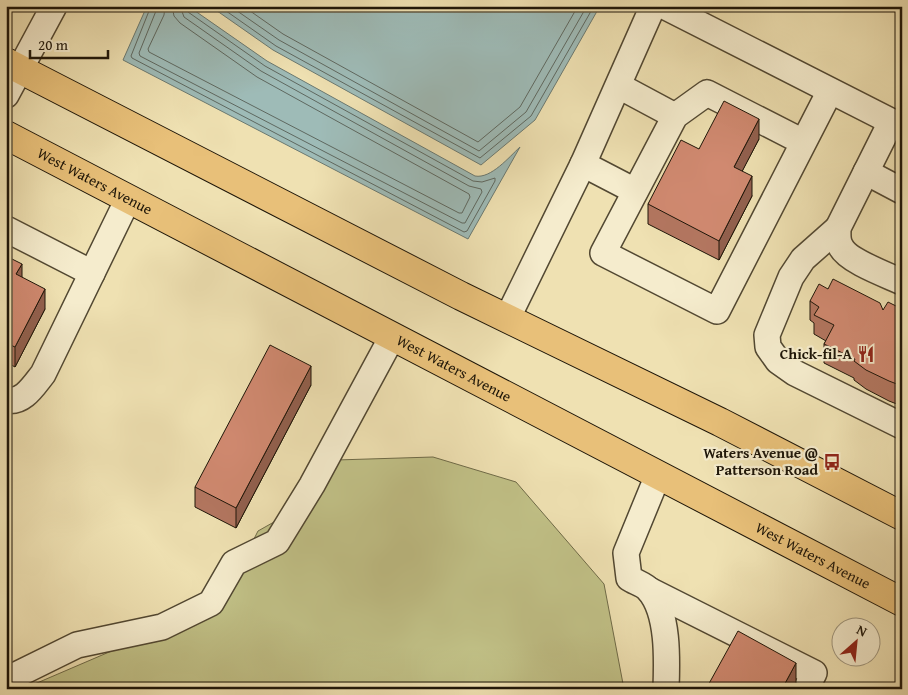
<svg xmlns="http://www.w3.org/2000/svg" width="908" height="695" font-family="'Gentium Book Plus',serif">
<rect width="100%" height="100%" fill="#efe1b2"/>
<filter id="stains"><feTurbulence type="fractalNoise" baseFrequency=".004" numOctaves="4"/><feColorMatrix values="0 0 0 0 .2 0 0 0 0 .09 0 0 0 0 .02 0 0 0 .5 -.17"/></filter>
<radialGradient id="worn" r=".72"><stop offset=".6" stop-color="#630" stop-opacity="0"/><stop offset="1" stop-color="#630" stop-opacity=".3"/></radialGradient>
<path fill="#c1c187" stroke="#6f6b48" d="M433,457L516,482L604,584L624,689H23L221,604L258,531L306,504L336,460Z"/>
<g fill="#9ebbb7" stroke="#6a7971">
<path d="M147,6H188L267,61L475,176C491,179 509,157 520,147L468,239L123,60Z"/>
<path d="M210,6H600L535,120L481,165L273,50Z"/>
</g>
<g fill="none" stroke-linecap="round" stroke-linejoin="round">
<g stroke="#5e6860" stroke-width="1">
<path d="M151,6L131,56L132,58L464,232L467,231L495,181V178L482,182L473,181L265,66L188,12L186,6"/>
<path d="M158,6L139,53L140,56L462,223H465L482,192L481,189L469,186L261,71L184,17L180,6"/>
<path d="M165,6L164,15L148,49L149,52L459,213H462L470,197L469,194L257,77L180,23L174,16L172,6"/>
<path d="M219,6L276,46L480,158L531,116L594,6"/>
<path d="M230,6L279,40L479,151L526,112L587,6"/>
<path d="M243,6L283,34L478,142L520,107L578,6"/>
</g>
<g stroke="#524832" stroke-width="28">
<g id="minor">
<path d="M664,6L902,127"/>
<path d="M619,86L675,116"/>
<path d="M6,95L54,6"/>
<path d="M891,122L838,228C838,235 837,241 841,247C848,261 887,275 902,282"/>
<path d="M803,142L707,93L675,116L603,253L717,311L830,91"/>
<path d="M583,164L635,191"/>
<path d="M866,172L902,191"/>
<path d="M838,228L803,259L791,277L767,335L768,347L778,361L795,373L902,426"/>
<path d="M6,229L92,273"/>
<path d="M507,319L583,164L653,6"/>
<path d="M6,400C23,404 34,385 43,374L128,199"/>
<path d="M658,475L626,553L629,578C635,582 645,585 649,590C669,613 667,661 666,689"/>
<path d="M649,590L814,673L806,689"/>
<path d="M6,680L77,645L162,627L211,603L234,563L277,542L312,485L392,337"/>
</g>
</g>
<g stroke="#1d1508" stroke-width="30">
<g id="major">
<path d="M6,62L461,296L720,422L902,516"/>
<path id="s1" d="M6,135L902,602"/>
</g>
</g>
<use href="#minor" stroke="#f5eccd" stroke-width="25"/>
<use href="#major" stroke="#e8c079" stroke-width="28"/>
</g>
<g fill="#b37660" stroke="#1d1508">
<path d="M759,139L742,171L752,196L719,260L648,224V204L699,149Z"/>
<path d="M6,260L22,277L45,309L15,367L6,362Z"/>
<path d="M828,289L883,310L902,309V406L889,401L866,389L854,380V378L824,363V344L826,341L814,334V323L810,320V301Z"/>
<path d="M311,385L236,528L195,507V487Z"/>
</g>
<g fill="#92604e" stroke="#1d1508">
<path d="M759,119V139L734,187V167Z"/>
<path d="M752,176V196L719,260V241Z"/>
<path d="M22,264V284L16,274Z"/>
<path d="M45,289V309L15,367V347Z"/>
<path d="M311,366V385L236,528V508Z"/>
<path d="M796,663V683L793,689H782Z"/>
</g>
<g fill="#d08970" stroke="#1d1508">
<path d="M724,101L759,119L734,167L752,176L719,241L648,204L681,140L699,149Z"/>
<path d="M8,257L22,264L16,274L45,289L15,347L6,343V260Z"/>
<path d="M833,279L880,303L883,310L888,302L902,309V386L889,381L866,370L854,361L855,359L824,344L834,325L814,315L819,307L810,301L819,284L828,289Z"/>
<path d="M270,345L311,366L236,508L195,487Z"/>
<path d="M738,631L796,663L782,689H706Z"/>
</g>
<defs>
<g id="restaurant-bare" transform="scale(1.35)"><path d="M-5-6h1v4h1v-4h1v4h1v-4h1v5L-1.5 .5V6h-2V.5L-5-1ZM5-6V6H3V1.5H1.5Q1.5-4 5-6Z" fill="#8f2418" stroke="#f5eccd" stroke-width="2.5" paint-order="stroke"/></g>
<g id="bus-bare" transform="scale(1.35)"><path d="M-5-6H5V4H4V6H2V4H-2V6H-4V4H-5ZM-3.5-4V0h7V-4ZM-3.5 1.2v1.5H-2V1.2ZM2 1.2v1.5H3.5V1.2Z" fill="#8f2418" stroke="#f5eccd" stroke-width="2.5" paint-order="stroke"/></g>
</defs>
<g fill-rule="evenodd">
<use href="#restaurant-bare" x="866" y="354"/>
<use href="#bus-bare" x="832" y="462"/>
</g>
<g text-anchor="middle" stroke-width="4.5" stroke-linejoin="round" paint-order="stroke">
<g font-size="15" fill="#1d1508" stroke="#f5eccd">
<text dy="5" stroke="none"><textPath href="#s1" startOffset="100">West Waters Avenue</textPath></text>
<text dy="5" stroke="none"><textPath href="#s1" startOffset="505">West Waters Avenue</textPath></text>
<text dy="5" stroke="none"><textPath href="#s1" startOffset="910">West Waters Avenue</textPath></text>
</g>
<g font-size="15" font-weight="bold" fill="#1d1508" stroke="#f5eccd" text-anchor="end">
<text x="852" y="359">Chick-fil-A</text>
<text x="818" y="458">Waters Avenue @<tspan x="818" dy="17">Patterson Road</tspan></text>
</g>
</g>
<rect width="908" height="695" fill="none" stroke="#efe1b2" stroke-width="25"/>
<rect x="8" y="8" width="893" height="680" fill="none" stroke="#1d1508" stroke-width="2.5"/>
<rect x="12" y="12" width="883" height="670" fill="none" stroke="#1d1508"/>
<g transform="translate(856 642) rotate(27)"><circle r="24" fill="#f5eccd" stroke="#9f967e"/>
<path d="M0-4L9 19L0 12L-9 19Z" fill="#8f2418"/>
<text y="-8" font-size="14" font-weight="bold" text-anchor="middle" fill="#1d1508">N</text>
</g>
<path d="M30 50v8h78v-8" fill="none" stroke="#1d1508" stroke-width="2.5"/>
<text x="38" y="50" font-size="15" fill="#1d1508" stroke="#f5eccd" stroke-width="4" paint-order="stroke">20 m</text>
<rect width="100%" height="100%" filter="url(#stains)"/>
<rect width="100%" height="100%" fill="url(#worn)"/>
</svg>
